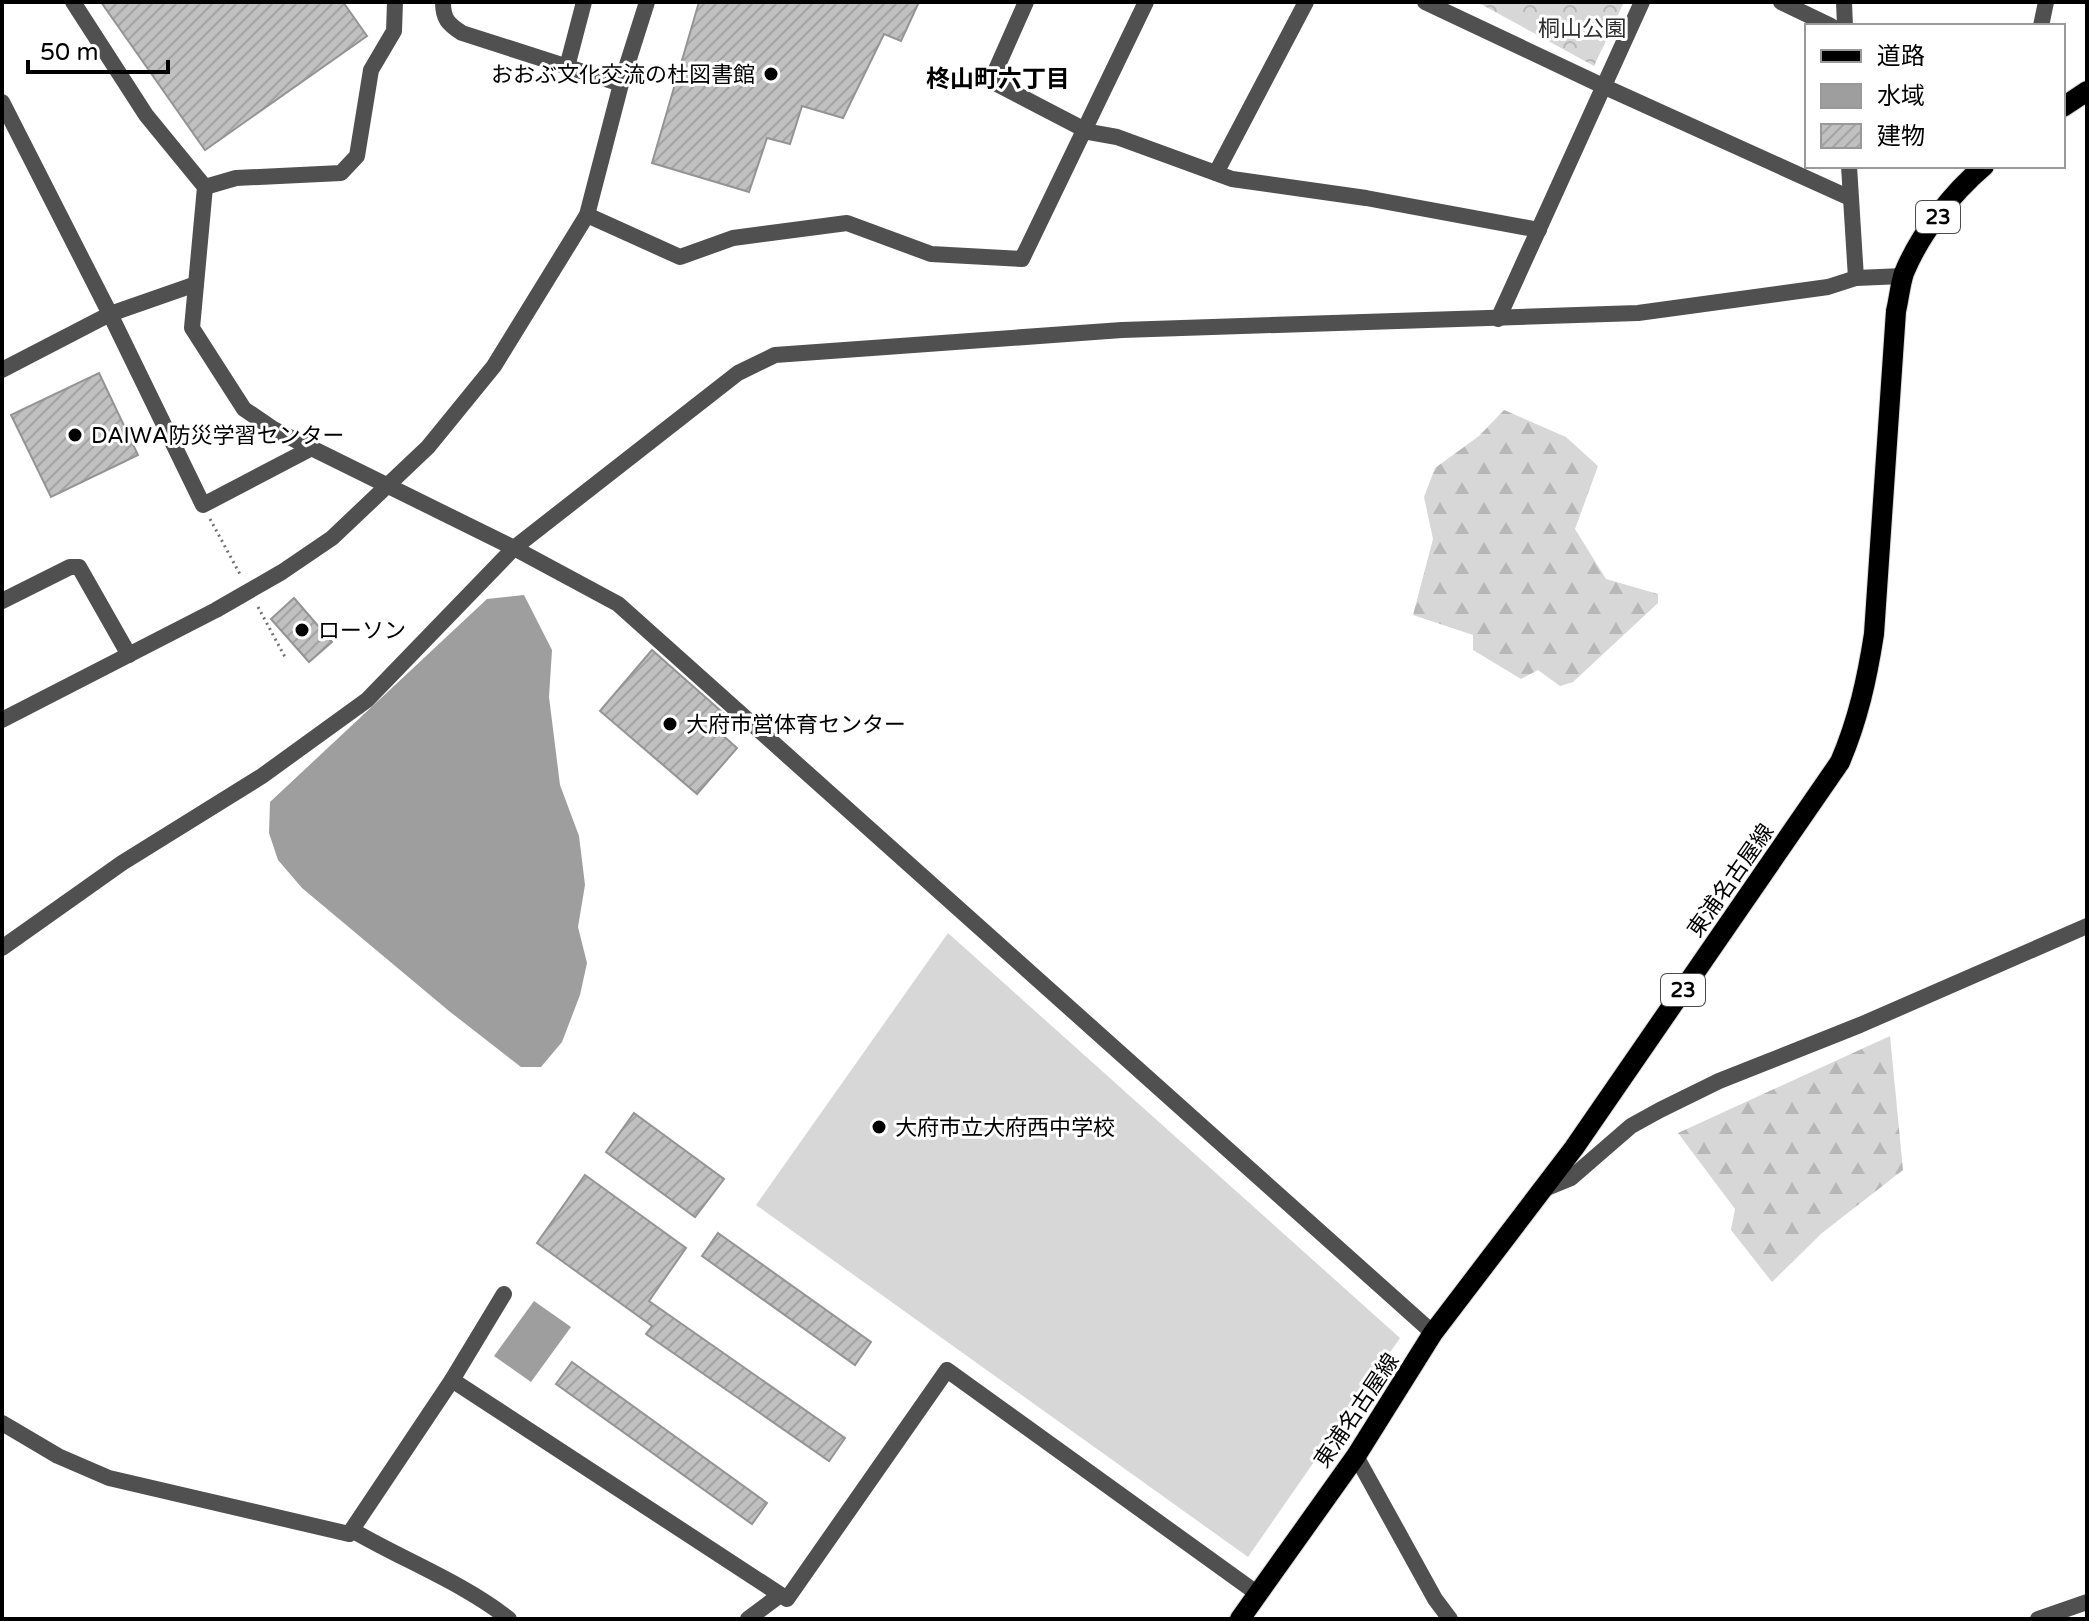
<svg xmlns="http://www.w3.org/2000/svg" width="2089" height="1621" font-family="'Varela Round','Noto Sans JP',sans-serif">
<defs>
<pattern id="forest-firs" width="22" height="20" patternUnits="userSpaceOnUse" patternTransform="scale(2)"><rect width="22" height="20" fill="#d7d7d7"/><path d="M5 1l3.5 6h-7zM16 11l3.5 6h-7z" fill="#b7b7b7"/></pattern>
<pattern id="park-crowns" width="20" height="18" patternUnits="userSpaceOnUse" patternTransform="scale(2)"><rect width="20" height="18" fill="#d7d7d7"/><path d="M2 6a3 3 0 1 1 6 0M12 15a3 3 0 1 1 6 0" fill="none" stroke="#b7b7b7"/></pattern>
<pattern id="building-hatch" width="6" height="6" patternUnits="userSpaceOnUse" patternTransform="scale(2)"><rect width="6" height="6" fill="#c0c0c0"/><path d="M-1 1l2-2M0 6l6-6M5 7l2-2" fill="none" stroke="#a3a3a3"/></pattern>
</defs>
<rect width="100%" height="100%" fill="#fff"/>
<path fill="#d7d7d7" d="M948,933L1400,1338L1248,1557L756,1205Z"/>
<g fill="url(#forest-firs)">
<path d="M1504,410L1566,437L1598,466L1575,529L1606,579L1658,594V603L1573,682L1560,686L1538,670L1521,679L1473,650V635L1413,615L1433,539L1424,497L1435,468L1479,436Z"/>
<path d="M1890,1036L1903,1170L1822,1233L1772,1282L1731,1230L1735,1209L1678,1133Z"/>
</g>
<path fill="url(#park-crowns)" d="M1477,2H1624L1594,66Z"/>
<g fill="#9e9e9e">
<path d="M524,595L552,650L549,697L560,785L579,836L585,885L578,927L587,963L580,995L562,1042L541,1067H521L449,1011L302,888L278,860L269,833L270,802L487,599Z"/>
<path d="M534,1301L571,1327L531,1382L494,1356Z"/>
</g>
<g fill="url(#building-hatch)" stroke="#949494" stroke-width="2">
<path d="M101,2H343L367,36L205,150Z"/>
<path d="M699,2H919L901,41L884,34L843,118L802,106L790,144L767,138L749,192L652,163Z"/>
<path d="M99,373L138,455L51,497L11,415Z"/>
<path d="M294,598L332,642L309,662L271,619Z"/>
<path d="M652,650L729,718L718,731L737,748L697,794L600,711Z"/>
<path d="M634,1113L724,1179L695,1217L606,1152Z"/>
<path d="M585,1175L686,1248L649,1301L845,1438L829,1461L646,1334L652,1326L537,1243Z"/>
<path d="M718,1233L871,1342L855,1365L702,1256Z"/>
<path d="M572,1362L767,1503L752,1524L556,1384Z"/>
</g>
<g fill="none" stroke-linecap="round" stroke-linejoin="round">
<g stroke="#dbdbdb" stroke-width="22">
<g id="primary">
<path d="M2063,107L2087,91"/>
<path d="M1240,1619L1356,1456L1433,1333L1574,1148L1840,762C1858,720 1867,679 1874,634L1896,311C1899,299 1900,285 1904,273C1920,234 1952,193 1984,166"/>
</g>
</g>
<g stroke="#727272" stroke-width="3" stroke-dasharray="2 4" stroke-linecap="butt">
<path d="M210,519L241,576"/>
<path d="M258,607L285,657"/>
</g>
<g stroke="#505050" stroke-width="16">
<path d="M73,2L146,115L205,187L192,328L244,409L275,430"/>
<path d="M443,2C443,19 448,24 462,33L621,84"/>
<path d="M1026,2L991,81L1089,132L1117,137L1232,179L1366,198L1539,230"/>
<path d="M1425,2L1605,87L1850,198"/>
<path d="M1781,2L1831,26"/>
<path d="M1844,2L1845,26"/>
<path d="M2041,26L2046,2"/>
<path d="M567,67L584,2"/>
<path d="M2,102L110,314L203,505L310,449"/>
<path d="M1849,166L1856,278"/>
<path d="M1216,173L1306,2"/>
<path d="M205,187L236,178L341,173L357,156L371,70L394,31L395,2"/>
<path d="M587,215L680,257L733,238L847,223L931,254L1022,259L1146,2"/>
<path d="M1498,319L1642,2"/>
<path d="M2,370L110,314L196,284"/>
<path d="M2,601L70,567H79L129,655"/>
<path d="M2,948L122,863L262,776L367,700L514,548L738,373L775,355L1122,330L1638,313L1828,287L1856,278L1903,276"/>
<path d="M1544,1189L1571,1178L1631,1126L1660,1110L1719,1081L1860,1025L2087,926"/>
<path d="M452,1380L787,1599L947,1370L1258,1594"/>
<path d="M2,1423L58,1456L109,1478L349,1534L452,1380L504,1294"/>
<path d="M1356,1456L1435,1599L1450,1619"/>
<path d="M352,1530C403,1560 462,1582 509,1619"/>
<path d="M748,1619L780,1595"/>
<path d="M2038,1619L2087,1602"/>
</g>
<g stroke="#505050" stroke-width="16">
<path d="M275,430L514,548L618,604L1433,1333"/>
<path d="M2,720L216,610L282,572L332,538L428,447L494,366L587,215L621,84L647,2"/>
</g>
<use href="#primary" stroke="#000" stroke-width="20"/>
</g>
<g fill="#000" stroke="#fff" stroke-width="3">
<circle cx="771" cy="74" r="8"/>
<circle cx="75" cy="435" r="8"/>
<circle cx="302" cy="630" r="8"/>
<circle cx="670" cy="724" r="8"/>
<circle cx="879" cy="1127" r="8"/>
</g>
<g text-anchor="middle" stroke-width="6" stroke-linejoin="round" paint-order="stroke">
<g fill="#fff" stroke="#4c4c4c" stroke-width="2">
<rect x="1916" y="201" width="44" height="32" rx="6"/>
<rect x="1661" y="974" width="44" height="32" rx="6"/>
</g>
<g font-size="20" font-weight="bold" fill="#000">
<text x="1938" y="224">23</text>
<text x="1683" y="997">23</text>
</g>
<g font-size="22" fill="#2e2e2e" stroke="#fff">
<text x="1582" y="36">桐山公園</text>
</g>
<g font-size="22" fill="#000" stroke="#fff" text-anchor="start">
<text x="755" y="82" text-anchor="end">おおぶ文化交流の杜図書館</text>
<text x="91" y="443">DAIWA防災学習センター</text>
<text x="318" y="638">ローソン</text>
<text x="686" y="732">大府市営体育センター</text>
<text x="895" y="1135">大府市立大府西中学校</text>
</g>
<g font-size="22" fill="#000" stroke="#fff">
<text transform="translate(1730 880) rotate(-55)" y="8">東浦名古屋線</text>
<text transform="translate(1356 1410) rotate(-56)" y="8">東浦名古屋線</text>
</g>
<g font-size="24" font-weight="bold" fill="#000" stroke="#fff">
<text x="998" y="87">柊山町六丁目</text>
</g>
</g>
<rect width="2089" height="1621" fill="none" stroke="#000000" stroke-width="8"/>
<rect x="1805" y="24" width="260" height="144" fill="#ffffff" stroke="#999999" stroke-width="2"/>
<rect x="1821" y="50" width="40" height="12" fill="#000000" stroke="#999999" stroke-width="2"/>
<text x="1877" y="64" font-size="24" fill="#000000">道路</text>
<rect x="1821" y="84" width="40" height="24" fill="#9e9e9e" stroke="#999999" stroke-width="2"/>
<text x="1877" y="104" font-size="24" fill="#000000">水域</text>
<rect x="1821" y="124" width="40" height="24" fill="url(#building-hatch)" stroke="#999999" stroke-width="2"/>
<text x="1877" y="144" font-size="24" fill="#000000">建物</text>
<path d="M28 60v12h140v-12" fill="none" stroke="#000000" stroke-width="4"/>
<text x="40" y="60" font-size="24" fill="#000000" stroke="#ffffff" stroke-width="6" paint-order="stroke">50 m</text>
</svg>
